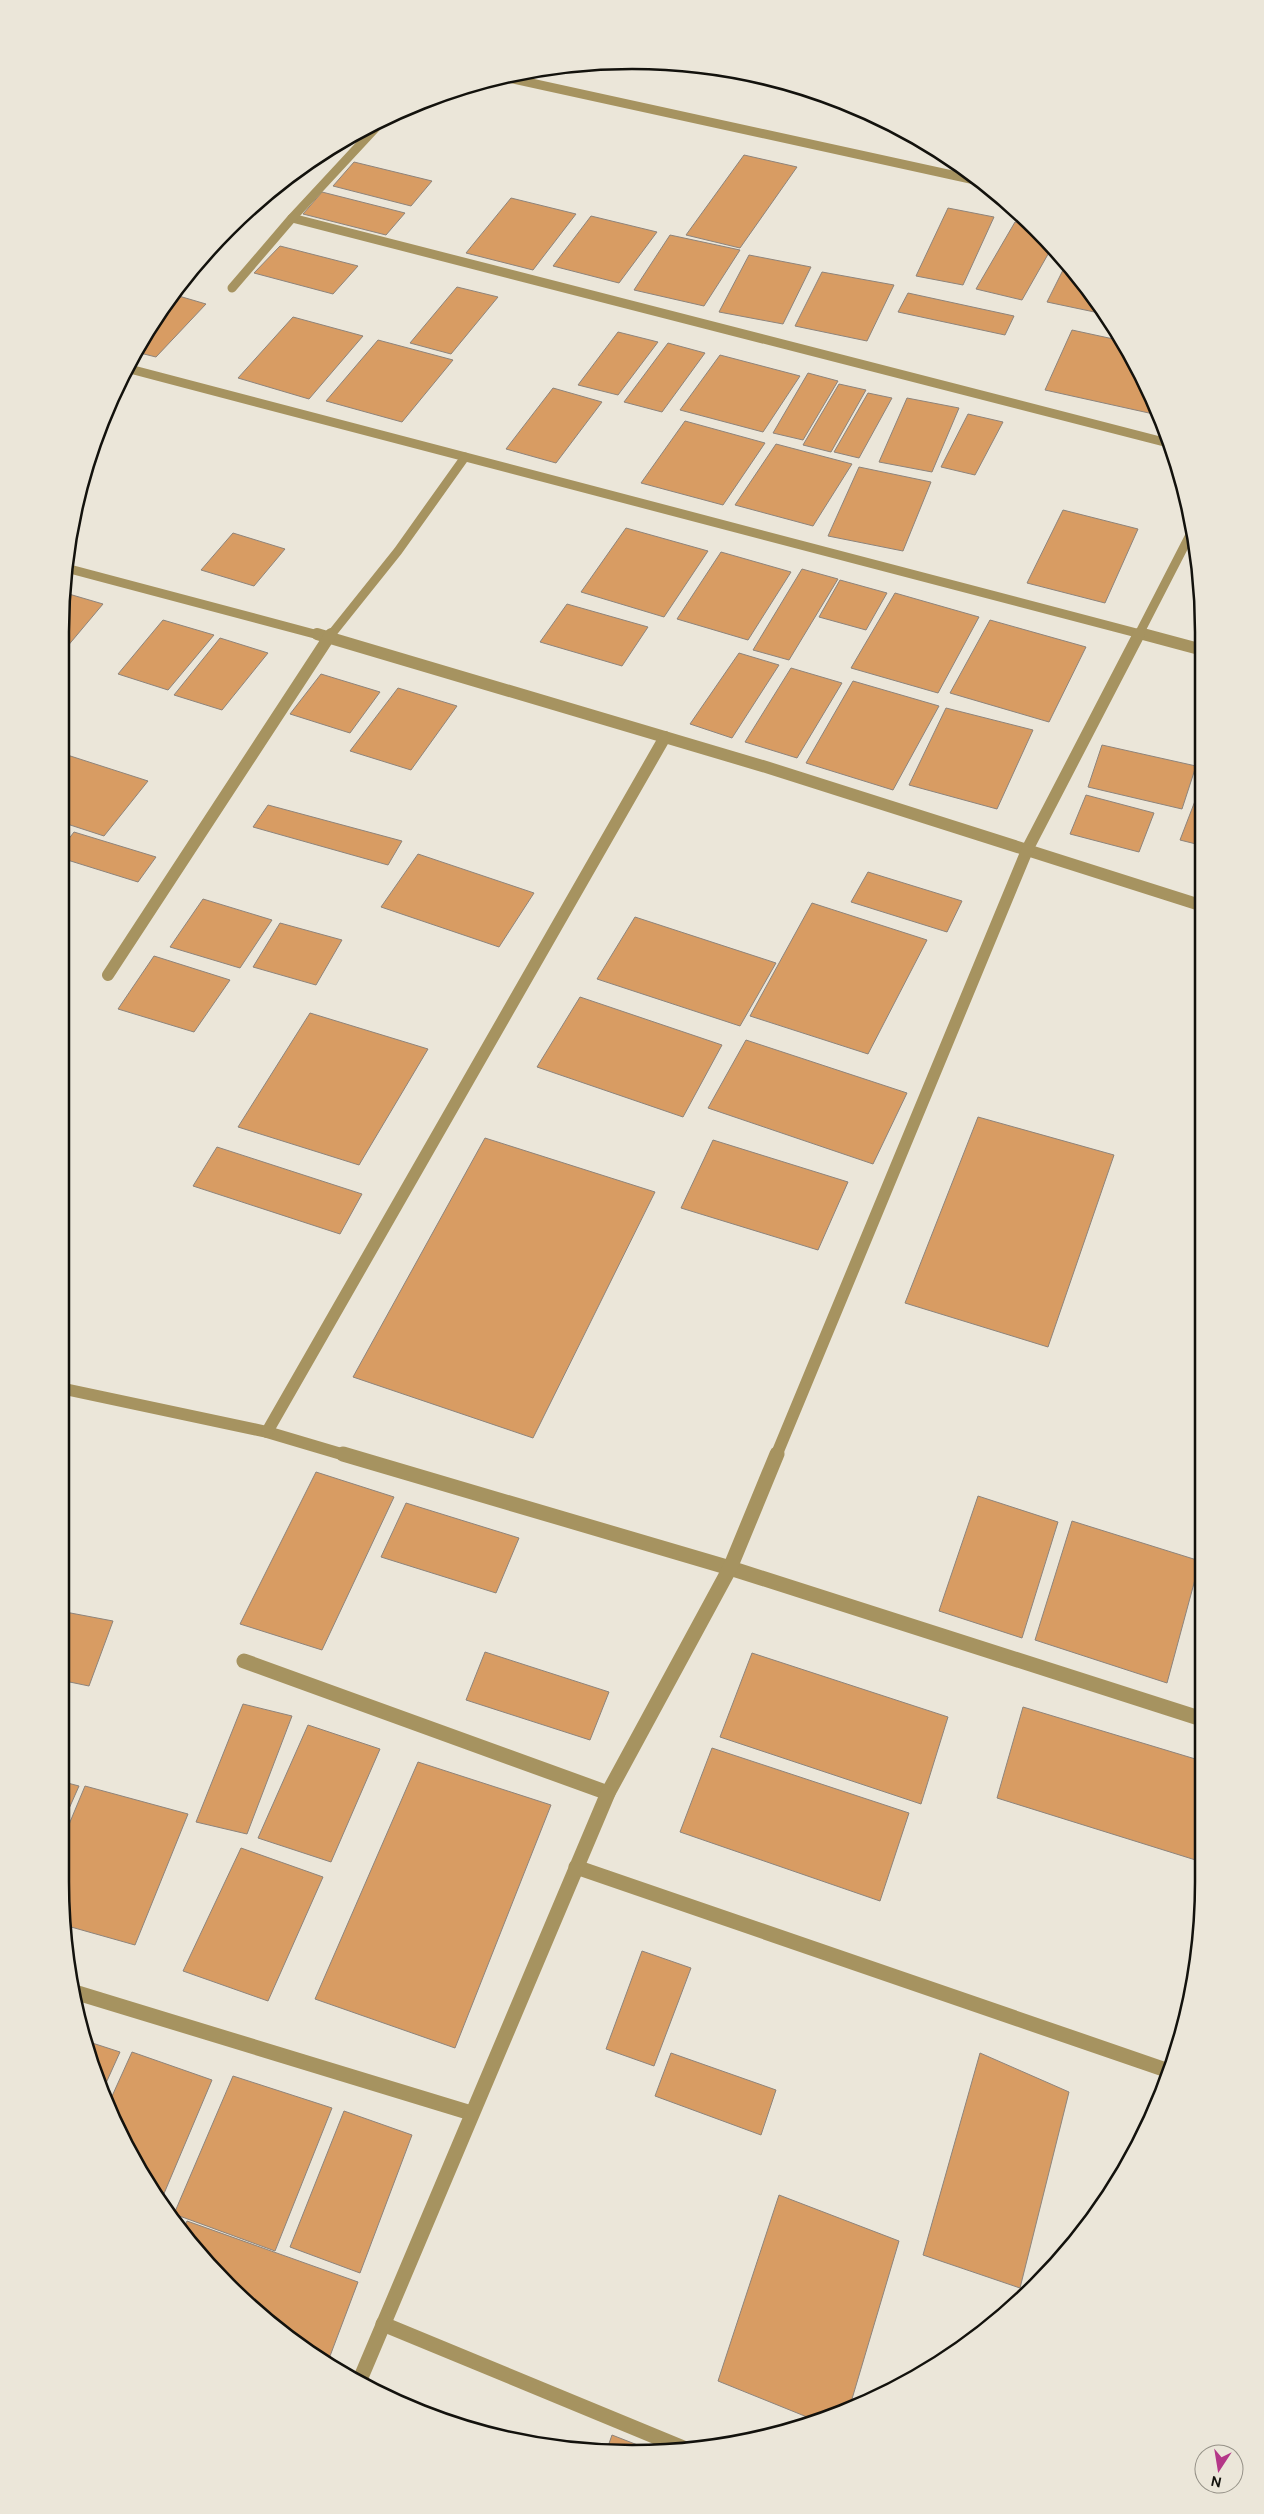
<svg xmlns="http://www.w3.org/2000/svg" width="1264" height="2514" font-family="'DM Sans',sans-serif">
<rect width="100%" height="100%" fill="#ebe6d9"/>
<g fill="#d89c63" stroke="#8e847b">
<path d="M744,155L797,167L740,248L686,235Z"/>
<path d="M354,162L432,181L411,206L333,186Z"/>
<path d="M322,192L405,213L386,235L303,214Z"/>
<path d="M511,198L576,214L533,270L466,253Z"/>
<path d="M948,208L994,217L963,285L916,276Z"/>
<path d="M591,216L657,232L619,283L553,266Z"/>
<path d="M1015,222L1026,224L1051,249L1022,300L976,289Z"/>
<path d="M670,235L740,250L704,306L634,290Z"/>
<path d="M280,246L358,266L333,294L254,273Z"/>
<path d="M749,255L811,267L783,324L719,312Z"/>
<path d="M1066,264L1086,284L1104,314L1047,302Z"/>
<path d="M822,272L894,285L867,341L795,326Z"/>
<path d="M457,287L498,297L451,354L410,343Z"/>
<path d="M908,293L1014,316L1005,335L898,312Z"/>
<path d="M172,294L206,304L156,357L136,352Z"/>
<path d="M293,317L363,336L309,399L238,378Z"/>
<path d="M1072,330L1118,340L1159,411L1158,415L1045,390Z"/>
<path d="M618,332L658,342L618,395L578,385Z"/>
<path d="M378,340L453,360L402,422L326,401Z"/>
<path d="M668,343L705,353L662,412L624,402Z"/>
<path d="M720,355L800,376L763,432L680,410Z"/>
<path d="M808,373L838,381L803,440L773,433Z"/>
<path d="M839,384L866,390L831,452L803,445Z"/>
<path d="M553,388L602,402L556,463L506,449Z"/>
<path d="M868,393L892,398L859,458L834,452Z"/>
<path d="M907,398L959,408L932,472L879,462Z"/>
<path d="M968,414L1003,422L975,475L941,467Z"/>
<path d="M685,421L765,443L723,505L641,483Z"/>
<path d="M776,444L852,464L813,526L735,505Z"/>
<path d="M859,467L931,482L903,551L828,536Z"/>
<path d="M1063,510L1138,529L1105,603L1027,583Z"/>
<path d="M626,528L708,551L664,617L581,592Z"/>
<path d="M233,533L285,549L254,586L201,570Z"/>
<path d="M721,552L791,572L748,640L677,619Z"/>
<path d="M802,569L838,579L789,660L753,650Z"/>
<path d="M840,580L887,593L866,630L819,617Z"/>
<path d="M62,592L103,604L61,654V595Z"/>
<path d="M895,593L979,617L938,693L851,668Z"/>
<path d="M567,604L648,627L622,666L540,642Z"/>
<path d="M163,620L214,635L168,690L118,674Z"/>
<path d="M990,620L1086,647L1049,722L950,693Z"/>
<path d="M220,638L268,653L222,710L174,695Z"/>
<path d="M739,653L779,665L732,738L690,724Z"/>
<path d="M791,668L842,683L797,758L745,742Z"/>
<path d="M321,674L380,692L350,733L290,714Z"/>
<path d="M853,681L939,706L893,790L806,763Z"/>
<path d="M398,688L457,706L411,770L350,751Z"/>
<path d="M946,708L1033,730L997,809L909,785Z"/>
<path d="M1102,745L1196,766L1182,809L1088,787Z"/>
<path d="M61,753L148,781L104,836L61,822Z"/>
<path d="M1200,788V845L1180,840Z"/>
<path d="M1086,795L1154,813L1139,852L1070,834Z"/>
<path d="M268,805L402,841L388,865L253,827Z"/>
<path d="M74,832L156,857L138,882L61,858V849Z"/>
<path d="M418,854L534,893L499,947L381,907Z"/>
<path d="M868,872L962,901L947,932L851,902Z"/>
<path d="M203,899L272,920L240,968L170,947Z"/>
<path d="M812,903L927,940L868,1054L750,1016Z"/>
<path d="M635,917L776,963L740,1026L597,979Z"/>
<path d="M280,923L342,940L316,985L253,967Z"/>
<path d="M154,956L230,980L194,1032L118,1009Z"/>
<path d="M580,997L722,1045L683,1117L537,1067Z"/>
<path d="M310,1013L428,1049L359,1165L238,1127Z"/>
<path d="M746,1040L907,1093L873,1164L708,1108Z"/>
<path d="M978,1117L1114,1155L1048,1347L905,1303Z"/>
<path d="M485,1138L655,1192L533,1438L353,1377Z"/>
<path d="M713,1140L848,1182L818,1250L681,1208Z"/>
<path d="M217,1147L362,1194L340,1234L193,1186Z"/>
<path d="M316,1472L394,1497L322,1650L240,1624Z"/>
<path d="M978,1496L1058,1522L1022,1638L939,1611Z"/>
<path d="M406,1503L519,1538L496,1593L381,1557Z"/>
<path d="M1072,1521L1200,1561L1167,1683L1035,1640Z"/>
<path d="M60,1611L113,1621L89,1686L60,1680Z"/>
<path d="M485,1652L609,1692L590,1740L466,1700Z"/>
<path d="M752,1653L948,1717L921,1804L720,1737Z"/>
<path d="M243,1704L292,1716L247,1834L196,1822Z"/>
<path d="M1023,1707L1202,1761V1862L997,1798Z"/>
<path d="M308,1725L380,1749L331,1862L258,1838Z"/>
<path d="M712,1748L909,1813L880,1901L680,1832Z"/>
<path d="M418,1762L551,1805L455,2048L315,1999Z"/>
<path d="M60,1781L79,1786L60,1829Z"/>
<path d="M85,1786L188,1814L135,1945L64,1925L60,1882V1846Z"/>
<path d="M241,1848L323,1877L268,2001L183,1971Z"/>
<path d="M642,1951L691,1968L654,2066L606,2049Z"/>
<path d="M83,2040L120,2052L102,2092L90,2066Z"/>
<path d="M132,2052L212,2080L160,2203L136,2168L108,2105Z"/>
<path d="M671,2053L776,2090L761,2135L655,2096Z"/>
<path d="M980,2053L1069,2092L1020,2288L923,2255Z"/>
<path d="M233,2076L332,2108L275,2251L174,2214Z"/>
<path d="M344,2111L412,2135L360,2273L290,2247Z"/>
<path d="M779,2195L899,2241L849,2409L817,2421L718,2381Z"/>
<path d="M187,2221L358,2282L327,2364L314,2358L255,2312L181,2234Z"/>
<path d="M612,2435L653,2451L606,2452Z"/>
</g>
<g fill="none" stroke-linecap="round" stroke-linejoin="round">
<g stroke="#a69360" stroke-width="9">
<path d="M504,77L984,182"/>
<path d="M292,218L1168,443"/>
<path d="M232,288L292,218L383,120"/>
<path d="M126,368L1148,636"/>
<path d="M66,568L322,636"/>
<path d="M330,636L398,551L465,457"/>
<path d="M1138,636L1192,531"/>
</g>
<g stroke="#a69360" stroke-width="12">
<path d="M317,634L766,767L1200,905"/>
<path d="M1143,634L1199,649"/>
<path d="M108,975L331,634"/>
<path d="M60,1388L267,1432L348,1456"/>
<path d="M267,1432L665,737"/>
<path d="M776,1456L1028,848L1139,634"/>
</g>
<g stroke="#a69360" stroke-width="15">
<path d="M343,1454L730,1568L1202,1719"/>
<path d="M244,1661L608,1793"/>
<path d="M576,1867L1169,2071"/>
<path d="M71,1991L471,2113"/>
<path d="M383,2324L688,2450"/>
<path d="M359,2382L608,1793L730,1568L777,1454"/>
</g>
</g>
<path d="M0 0H1264V2514H0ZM632 69H632A563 563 0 0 1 1195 632V1882A563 563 0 0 1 632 2445H632A563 563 0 0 1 69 1882V632A563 563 0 0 1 632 69Z" fill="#ebe6d9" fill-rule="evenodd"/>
<path fill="none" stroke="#13120d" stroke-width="2.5" d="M632 69H632A563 563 0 0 1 1195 632V1882A563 563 0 0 1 632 2445H632A563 563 0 0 1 69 1882V632A563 563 0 0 1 632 69Z"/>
<g transform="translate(1219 2469) rotate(192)"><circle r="24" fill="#ebe6d9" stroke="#959187"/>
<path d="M0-4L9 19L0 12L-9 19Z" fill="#b43788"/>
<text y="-8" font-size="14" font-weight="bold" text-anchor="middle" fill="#13120d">N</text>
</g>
</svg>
